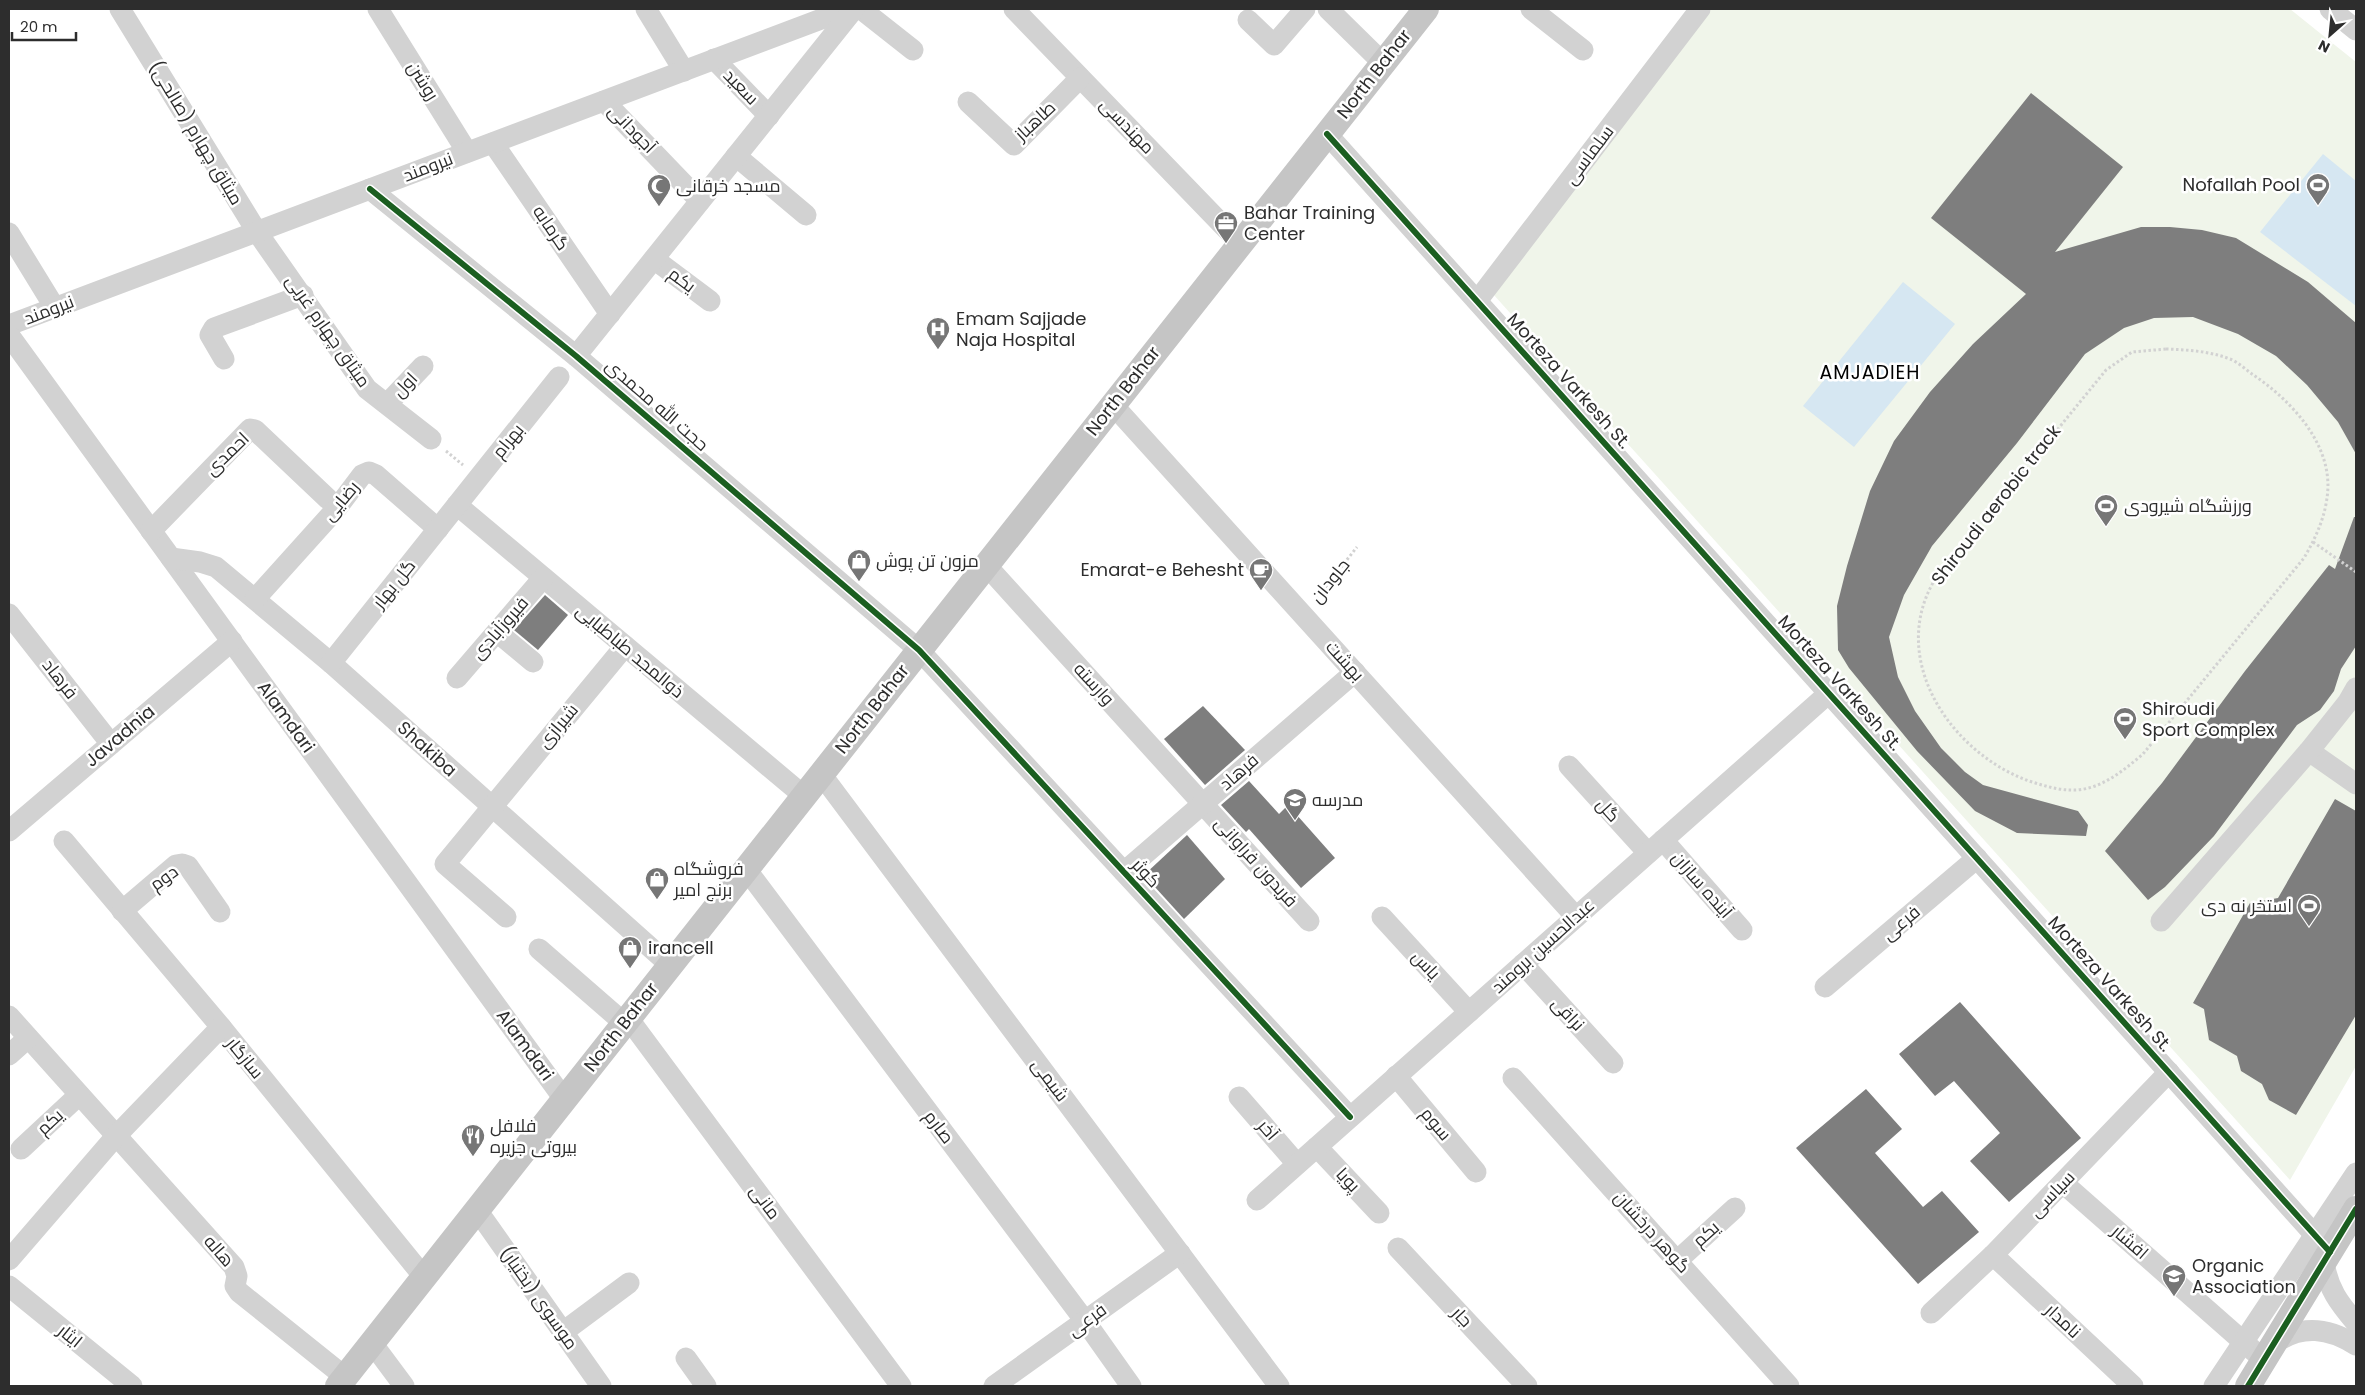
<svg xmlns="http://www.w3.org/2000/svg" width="2365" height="1395" font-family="Poppins,Cairo,sans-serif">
<rect width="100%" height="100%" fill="#fff"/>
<path fill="#f0f5ea" d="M1711,9H2290L2356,62V1066L2290,1180L1493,294Z"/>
<g fill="#d6e7f2">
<path d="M2323,154L2356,181V306L2260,232Z"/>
<path d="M1903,282L1955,324L1854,447L1803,406Z"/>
</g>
<g fill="#7e7e7e">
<path d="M2031,93L2123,167L2055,252L2141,227H2170L2202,230L2236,238L2308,282L2356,323V454L2338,422L2307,385L2276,356L2238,334L2193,317L2154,318L2124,328L2085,354L2017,443L1932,546L1904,595L1889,637L1898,677L1915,711L1941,748L1965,772L1983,785L2078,811L2088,825L2086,836L2017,833L1975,811L1917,751L1849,668L1838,650L1837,606L1847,566L1870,491L1894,441L1930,392L1973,344L2026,294L1931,218Z"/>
<path d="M2354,517H2356V646L2341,669L2334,691L2320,710L2297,725L2214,836L2165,887L2148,900L2105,851L2162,783L2245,671L2329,565L2335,569Z"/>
<path d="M545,595L568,615L538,650L514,630Z"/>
<path d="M1203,706L1245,750L1205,785L1164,739Z"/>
<path d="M1249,781L1279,814L1288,805L1335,858L1301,888L1249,829L1246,832L1221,805Z"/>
<path d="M2335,799L2356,811V1015L2296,1115L2269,1100L2262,1084L2241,1071L2237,1056L2209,1040L2204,1009L2193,1003L2250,903L2278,898Z"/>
<path d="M1187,835L1225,879L1184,919L1144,875Z"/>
<path d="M1960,1002L2081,1138L2009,1202L1970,1161L2000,1133L1954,1081L1935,1096L1899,1054Z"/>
<path d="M1866,1089L1902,1129L1875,1153L1923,1207L1942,1191L1979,1232L1918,1284L1796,1148Z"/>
</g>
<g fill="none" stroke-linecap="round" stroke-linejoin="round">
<g stroke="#d2d2d2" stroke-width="3" stroke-dasharray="2.5 2.5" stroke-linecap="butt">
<path d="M2166,349C2188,350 2209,351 2230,359C2238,362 2245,369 2252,374C2291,400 2335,446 2327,498C2324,520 2315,539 2304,558L2143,754C2124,770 2103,788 2077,790C2060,791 2045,786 2029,781C1951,753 1888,660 1934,581L2106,370L2132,352Z"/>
<path d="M446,451L463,465"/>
<path d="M2313,542L2356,572"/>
<path d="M1316,599L1357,547"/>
</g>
<g stroke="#d2d2d2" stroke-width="21">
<path d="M120,9L257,232L367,389L431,439"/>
<path d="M378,9L467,152"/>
<path d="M646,9L684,71"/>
<path d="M861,9L913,50"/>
<path d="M1014,9L1240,243"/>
<path d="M1328,9L1383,63"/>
<path d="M1531,9L1583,50"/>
<path d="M2330,9L2356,30"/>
<path d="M1248,20L1274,45L1305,9"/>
<path d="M714,59L769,116"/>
<path d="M604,101L700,201"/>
<path d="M968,102L1014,145L1080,78"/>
<path d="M1327,134L2330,1252"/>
<path d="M493,143L610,314"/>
<path d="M736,156L806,215"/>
<path d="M370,189L576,356L919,650L1350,1117"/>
<path d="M9,233L55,308"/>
<path d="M654,259L710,301"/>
<path d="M1477,301L1700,9"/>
<path d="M9,325L848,9"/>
<path d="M9,335L564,1099"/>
<path d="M576,356L854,9"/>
<path d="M224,359L210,335L214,328L303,295"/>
<path d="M387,404L423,366"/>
<path d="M1113,405L1576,917"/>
<path d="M457,505L804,796"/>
<path d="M151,531L250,429L255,430L328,499"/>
<path d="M171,558L200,562L216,567L331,663L670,965"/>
<path d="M986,565L1309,921"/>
<path d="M255,599L337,508L362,475L369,472L376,475L438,529"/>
<path d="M9,614L111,744"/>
<path d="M497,632L533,662"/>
<path d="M331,663L559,377"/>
<path d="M457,678L543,578"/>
<path d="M2309,751L2356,784"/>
<path d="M1569,766L1648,853"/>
<path d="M821,774L1279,1386"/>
<path d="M9,831L232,641"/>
<path d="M1663,840L1742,930"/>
<path d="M64,841L221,1027L424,1277"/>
<path d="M746,869L1085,1321L1131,1386"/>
<path d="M1124,872L1355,672"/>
<path d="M122,911L176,865L182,864L188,866L220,912"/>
<path d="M506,917L445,864L625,646"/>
<path d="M1382,917L1469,1012"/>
<path d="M2161,921L2309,751L2348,702L2356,688"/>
<path d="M539,949L624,1023"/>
<path d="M1523,964L1613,1063"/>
<path d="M1825,987L1977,858"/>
<path d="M9,1016L234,1267L237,1276L235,1286L239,1292L345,1377"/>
<path d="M628,1018L901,1386"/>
<path d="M9,1055L28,1038"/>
<path d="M1396,1076L1476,1172"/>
<path d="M1513,1078L1789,1386"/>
<path d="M1239,1097L1297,1164"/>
<path d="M1317,1147L1379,1213"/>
<path d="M21,1149L79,1095"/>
<path d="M2063,1183L2264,1360"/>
<path d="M1257,1200L1829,693"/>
<path d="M477,1210L601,1386"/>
<path d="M1398,1248L1527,1386"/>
<path d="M1993,1255L2133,1386"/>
<path d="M9,1260L116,1136L221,1027"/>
<path d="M1678,1260L1735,1208"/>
<path d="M2324,1262C2328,1289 2339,1303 2356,1323"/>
<path d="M9,1286L132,1386"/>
<path d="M1931,1313L1993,1255L2169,1072"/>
<path d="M563,1332L629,1283"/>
<path d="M372,1343L404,1386"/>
<path d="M2275,1343C2302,1324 2329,1328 2356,1345"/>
<path d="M686,1358L706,1386"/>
<path d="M994,1386L1180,1253"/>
<path d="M2214,1386L2356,1173"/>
</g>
<g stroke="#c5c5c5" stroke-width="26">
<path d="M338,1386L1426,9"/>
<path d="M2248,1386L2356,1209"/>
</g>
<g stroke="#fff" stroke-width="9">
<g id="cycleway">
<path d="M1327,134L2330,1252"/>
<path d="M370,189L576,356L919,650L1350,1117"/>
<path d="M2248,1386L2356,1209"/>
</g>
</g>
<use href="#cycleway" stroke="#1b5e20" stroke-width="6"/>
</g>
<defs>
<g id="stadium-pin" transform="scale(1.25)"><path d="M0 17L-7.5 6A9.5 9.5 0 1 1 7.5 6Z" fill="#767676" stroke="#fff"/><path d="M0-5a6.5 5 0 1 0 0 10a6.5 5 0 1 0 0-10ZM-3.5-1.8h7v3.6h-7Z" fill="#fff"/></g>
<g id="mosque-pin" transform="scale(1.25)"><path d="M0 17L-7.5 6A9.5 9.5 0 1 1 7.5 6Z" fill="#767676" stroke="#fff"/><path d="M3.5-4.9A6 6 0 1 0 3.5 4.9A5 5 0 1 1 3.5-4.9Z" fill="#fff"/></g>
<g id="office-pin" transform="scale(1.25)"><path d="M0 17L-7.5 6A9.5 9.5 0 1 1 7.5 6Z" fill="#767676" stroke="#fff"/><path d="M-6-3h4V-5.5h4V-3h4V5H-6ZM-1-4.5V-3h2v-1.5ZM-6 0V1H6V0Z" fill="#fff"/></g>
<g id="hospital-pin" transform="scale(1.25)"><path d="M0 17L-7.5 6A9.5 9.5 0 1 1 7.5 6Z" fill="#767676" stroke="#fff"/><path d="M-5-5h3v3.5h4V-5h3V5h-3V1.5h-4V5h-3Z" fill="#fff"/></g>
<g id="shop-pin" transform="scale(1.25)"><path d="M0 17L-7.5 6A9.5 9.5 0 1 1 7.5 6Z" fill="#767676" stroke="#fff"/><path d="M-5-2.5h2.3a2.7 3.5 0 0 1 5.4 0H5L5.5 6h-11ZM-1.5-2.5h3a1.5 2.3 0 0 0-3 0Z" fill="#fff"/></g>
<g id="cafe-pin" transform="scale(1.25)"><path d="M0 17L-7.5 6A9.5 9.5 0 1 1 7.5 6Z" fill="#767676" stroke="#fff"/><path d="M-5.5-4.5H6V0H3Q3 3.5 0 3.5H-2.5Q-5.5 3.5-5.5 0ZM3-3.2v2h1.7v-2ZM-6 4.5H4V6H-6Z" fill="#fff"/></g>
<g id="school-pin" transform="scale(1.25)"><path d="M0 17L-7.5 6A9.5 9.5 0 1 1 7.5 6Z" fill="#767676" stroke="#fff"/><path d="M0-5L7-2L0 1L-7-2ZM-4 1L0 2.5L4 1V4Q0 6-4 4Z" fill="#fff"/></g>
<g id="restaurant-pin" transform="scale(1.25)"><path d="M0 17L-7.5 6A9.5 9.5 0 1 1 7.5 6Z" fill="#767676" stroke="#fff"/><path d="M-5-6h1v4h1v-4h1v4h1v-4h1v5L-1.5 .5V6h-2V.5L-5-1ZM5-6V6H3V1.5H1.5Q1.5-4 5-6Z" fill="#fff"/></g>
<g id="university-pin" transform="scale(1.25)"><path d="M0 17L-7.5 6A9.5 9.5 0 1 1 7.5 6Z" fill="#767676" stroke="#fff"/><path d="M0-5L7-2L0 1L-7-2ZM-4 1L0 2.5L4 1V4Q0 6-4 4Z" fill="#fff"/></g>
</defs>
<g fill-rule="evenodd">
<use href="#stadium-pin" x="2318" y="185"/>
<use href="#mosque-pin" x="659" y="186"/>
<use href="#office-pin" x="1226" y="223"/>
<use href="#hospital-pin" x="938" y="329"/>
<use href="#stadium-pin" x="2106" y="506"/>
<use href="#shop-pin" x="859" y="561"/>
<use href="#cafe-pin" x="1261" y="570"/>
<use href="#stadium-pin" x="2125" y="719"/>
<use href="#school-pin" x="1295" y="800"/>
<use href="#shop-pin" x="657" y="879"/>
<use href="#stadium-pin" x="2309" y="906"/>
<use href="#shop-pin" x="630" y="948"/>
<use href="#restaurant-pin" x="473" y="1136"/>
<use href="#university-pin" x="2174" y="1276"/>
</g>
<g text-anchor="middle" stroke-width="5" stroke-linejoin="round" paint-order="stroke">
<g font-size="18" fill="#2d2d2d" stroke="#fff">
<text transform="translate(1374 74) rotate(-52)" y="6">North Bahar</text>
<text transform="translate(423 81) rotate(58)" y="6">روشن</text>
<text transform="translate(741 87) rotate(46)" y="6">سعید</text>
<text transform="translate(1035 121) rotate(-43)" y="6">طاهباز</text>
<text transform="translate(1127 126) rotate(46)" y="6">مهندسی</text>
<text transform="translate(632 129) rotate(46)" y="6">آجودانی</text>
<text transform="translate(196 133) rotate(59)" y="6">میثاق چهارم (صالحی)</text>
<text transform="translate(1589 155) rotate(-53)" y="6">سلماسی</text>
<text transform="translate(428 167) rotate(-21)" y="6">نیرومند</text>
<text transform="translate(551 228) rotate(56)" y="6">گرمابه</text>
<text transform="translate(682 280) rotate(37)" y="6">یکم</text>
<text transform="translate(49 310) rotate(-21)" y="6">نیرومند</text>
<text transform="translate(328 331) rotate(55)" y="6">میثاق چهارم غربی</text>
<text transform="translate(1569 381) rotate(48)" y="6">Morteza Varkesh St.</text>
<text transform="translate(405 385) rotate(-47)" y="6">اول</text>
<text transform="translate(1123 391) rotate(-52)" y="6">North Bahar</text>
<text transform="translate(657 405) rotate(41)" y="6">حجت الله محمدی</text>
<text transform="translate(508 441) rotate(-51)" y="6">بهرام</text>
<text transform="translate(227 454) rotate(-44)" y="6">احمدی</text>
<text transform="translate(341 501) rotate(-50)" y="6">رضایی</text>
<text transform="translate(1996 505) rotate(-52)" y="6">Shiroudi aerobic track</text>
<text transform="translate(1330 581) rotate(-51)" y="6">جاودان</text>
<text transform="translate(394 584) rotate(-51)" y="6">گل بهار</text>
<text transform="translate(500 628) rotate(-49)" y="6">فیروزآبادی</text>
<text transform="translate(630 651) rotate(40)" y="6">ذوالمجد طباطبایی</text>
<text transform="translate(1345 661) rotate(48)" y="6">بهشت</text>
<text transform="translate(60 679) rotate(52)" y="6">فرهاد</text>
<text transform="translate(1840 683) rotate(48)" y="6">Morteza Varkesh St.</text>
<text transform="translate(1094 684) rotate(48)" y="6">وارسته</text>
<text transform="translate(872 709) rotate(-52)" y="6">North Bahar</text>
<text transform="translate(286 717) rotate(54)" y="6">Alamdari</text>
<text transform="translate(558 726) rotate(-50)" y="6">شیرازی</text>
<text transform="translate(120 736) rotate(-40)" y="6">Javadnia</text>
<text transform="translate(427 749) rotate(42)" y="6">Shakiba</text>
<text transform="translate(1239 772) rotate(-41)" y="6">فرهاد</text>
<text transform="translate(1608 810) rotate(48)" y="6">گل</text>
<text transform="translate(1256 862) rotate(48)" y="6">فریدون فراوانی</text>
<text transform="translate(1146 873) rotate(47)" y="6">کوثر</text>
<text transform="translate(164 878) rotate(-36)" y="6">دوم</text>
<text transform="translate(1702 885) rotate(49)" y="6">آینده سازان</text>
<text transform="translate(1901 923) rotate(-40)" y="6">فرعی</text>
<text transform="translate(1543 946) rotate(-42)" y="6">عبدالحسین برومند</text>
<text transform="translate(1426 965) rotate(47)" y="6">یاس</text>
<text transform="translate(2110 984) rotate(48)" y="6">Morteza Varkesh St.</text>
<text transform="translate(1568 1014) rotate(47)" y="6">نراقی</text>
<text transform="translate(621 1027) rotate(-52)" y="6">North Bahar</text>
<text transform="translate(525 1045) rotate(54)" y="6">Alamdari</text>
<text transform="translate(245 1058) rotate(51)" y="6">سازگار</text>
<text transform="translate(1050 1080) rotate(53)" y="6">شیمی</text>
<text transform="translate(50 1122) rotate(-43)" y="6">یکم</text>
<text transform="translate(1436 1124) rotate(50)" y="6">سوم</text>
<text transform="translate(939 1127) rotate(53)" y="6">صارم</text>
<text transform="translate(1268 1130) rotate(49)" y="6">آخر</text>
<text transform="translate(1348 1180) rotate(47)" y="6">پویا</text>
<text transform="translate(2052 1194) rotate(-46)" y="6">سیاسی</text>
<text transform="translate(765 1202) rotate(53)" y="6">مانی</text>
<text transform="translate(1652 1232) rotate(48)" y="6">گوهر درخشان</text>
<text transform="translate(1706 1234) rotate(-42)" y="6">یکم</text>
<text transform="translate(2130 1242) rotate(41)" y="6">افشار</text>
<text transform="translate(219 1251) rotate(49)" y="6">هاله</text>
<text transform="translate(539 1298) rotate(55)" y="6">موسوی (بختیار)</text>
<text transform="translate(1462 1317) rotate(47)" y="6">جار</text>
<text transform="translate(1087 1320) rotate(-36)" y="6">فرعی</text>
<text transform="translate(2063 1321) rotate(43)" y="6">نامدار</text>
<text transform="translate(70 1336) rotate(39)" y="6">ایثار</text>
</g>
<g font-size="18" fill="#2d2d2d" stroke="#fff" text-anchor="start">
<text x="2300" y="191" text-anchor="end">Nofallah Pool</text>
<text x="676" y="192">مسجد خرقانی</text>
<text x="1244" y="219">Bahar Training<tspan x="1244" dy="21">Center</tspan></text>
<text x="956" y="325">Emam Sajjade<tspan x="956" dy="21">Naja Hospital</tspan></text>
<text x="2124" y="512">ورزشگاه شیرودی</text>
<text x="876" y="567">مزون تن پوش</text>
<text x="1244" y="576" text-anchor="end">Emarat-e Behesht</text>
<text x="2142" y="715">Shiroudi<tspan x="2142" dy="21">Sport Complex</tspan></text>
<text x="1312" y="806">مدرسه</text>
<text x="674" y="875">فروشگاه<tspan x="674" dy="21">برنج امیر</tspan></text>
<text x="2292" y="912" text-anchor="end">استخر نه دی</text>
<text x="648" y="954">irancell</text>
<text x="490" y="1132">فلافل<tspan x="490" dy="21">بیروتی جزیره</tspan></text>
<text x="2192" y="1272">Organic<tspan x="2192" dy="21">Association</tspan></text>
</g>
<g font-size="19" letter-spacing="1" fill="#000" stroke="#fff">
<text x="1870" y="379">AMJADIEH</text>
</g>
</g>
<rect width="2365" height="1395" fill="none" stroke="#2d2d2d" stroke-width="20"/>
<g transform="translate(2330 35) rotate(207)" stroke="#ffffff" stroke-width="4" paint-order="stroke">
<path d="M0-4L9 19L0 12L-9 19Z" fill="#2d2d2d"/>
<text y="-8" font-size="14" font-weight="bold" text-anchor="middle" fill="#2d2d2d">N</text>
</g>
<path d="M12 32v8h64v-8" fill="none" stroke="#2d2d2d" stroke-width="2.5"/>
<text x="20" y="32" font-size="15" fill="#2d2d2d" stroke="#ffffff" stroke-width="4" paint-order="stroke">20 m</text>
</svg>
